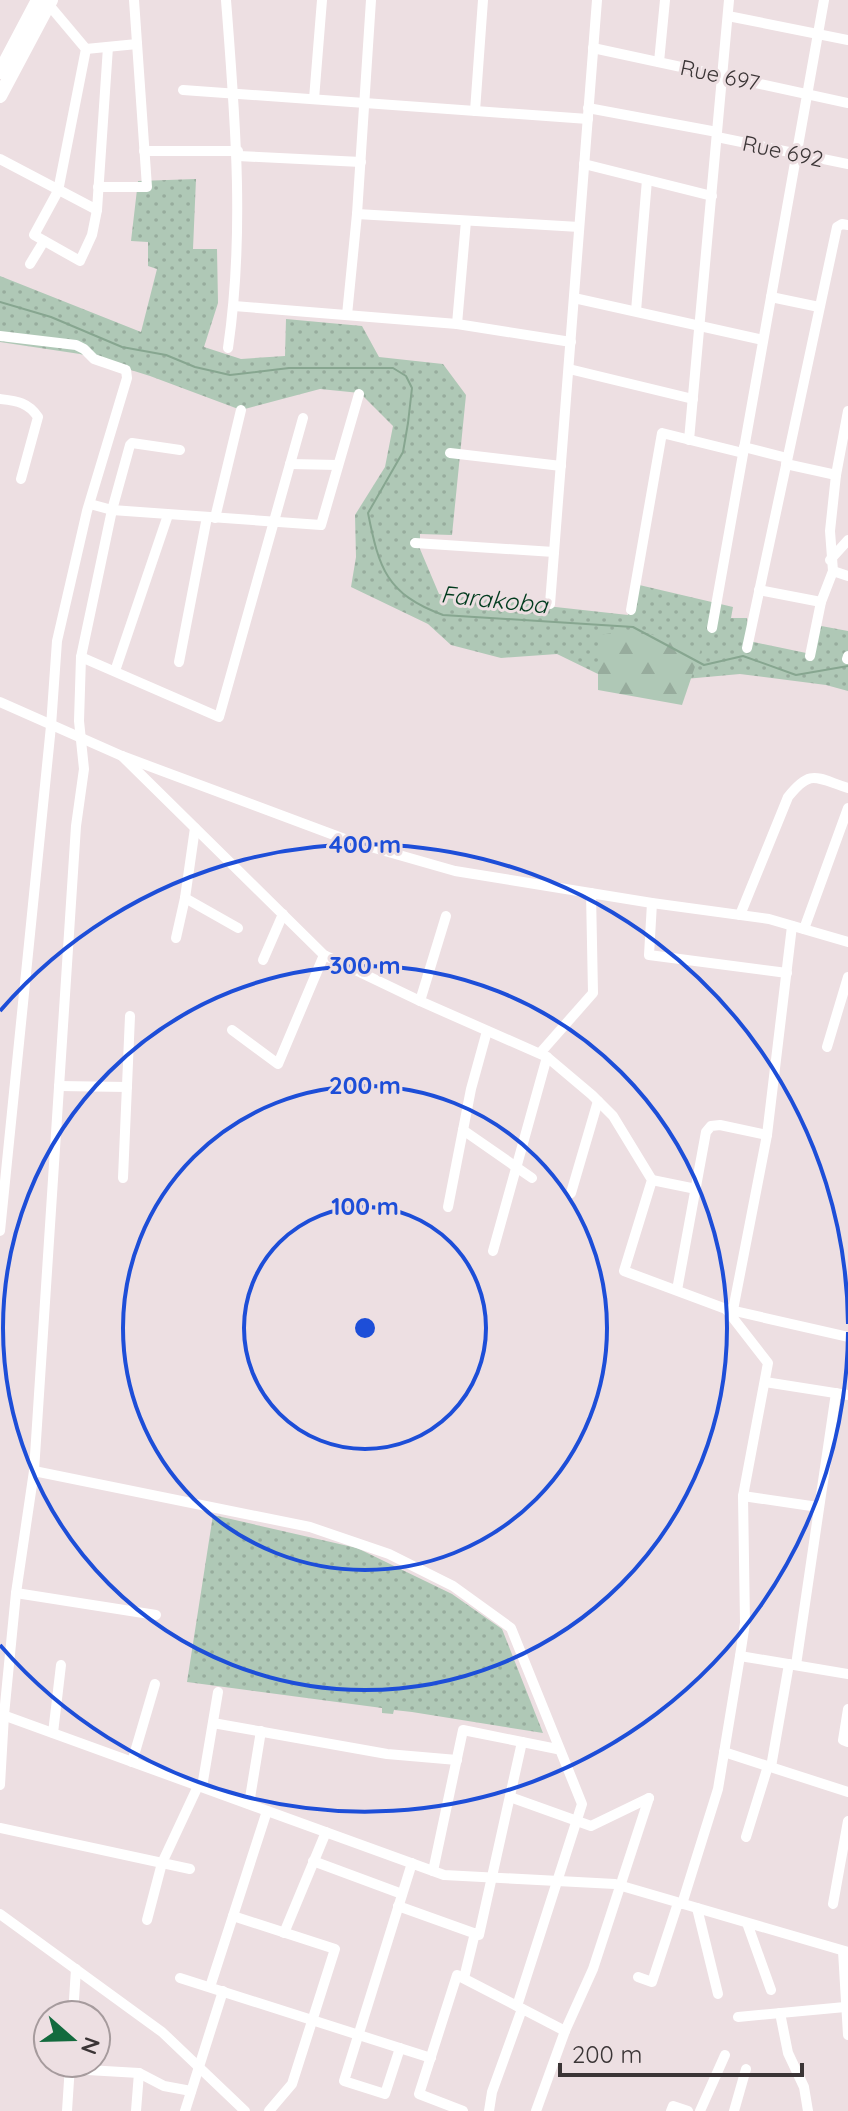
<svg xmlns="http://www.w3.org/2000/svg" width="848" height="2111" font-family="Quicksand,sans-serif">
<defs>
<pattern id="grass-dots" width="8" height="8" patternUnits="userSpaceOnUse" patternTransform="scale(2)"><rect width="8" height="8" fill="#afc8b6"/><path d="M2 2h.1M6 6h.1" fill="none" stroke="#97ac9d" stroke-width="1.8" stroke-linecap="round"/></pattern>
<pattern id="forest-firs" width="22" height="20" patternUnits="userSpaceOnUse" patternTransform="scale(2)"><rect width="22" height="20" fill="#afc8b6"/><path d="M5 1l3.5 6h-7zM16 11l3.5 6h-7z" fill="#97ac9d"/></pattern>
</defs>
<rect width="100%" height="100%" fill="#eddfe2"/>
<g fill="url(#grass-dots)">
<path d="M196,179L193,249H217L218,303L204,347L241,359L285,356L286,319L362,326L379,357L443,364L466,395L452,535L420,534V549L439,594L628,615L635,584L733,607L731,618H747L749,641L811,654L816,625L848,631V691L826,685L740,674L685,679L598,674L557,654L501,658L451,645L428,624L351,587L356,557L355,515L385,467L393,426L360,393L320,389L241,410L150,376L80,354L0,342V276L141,332L157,269L148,266V242L131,241L138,181Z"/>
<path d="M213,1515L357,1548L452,1594L502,1629L543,1733L412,1712L394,1710L393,1714L382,1713V1708L187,1682Z"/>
</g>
<path fill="url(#forest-firs)" d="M636,630L701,649L682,705L598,690V635Z"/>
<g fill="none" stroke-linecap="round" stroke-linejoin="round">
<path stroke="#87a690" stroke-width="2" d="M0,302L51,317L122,347L166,355L195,367L230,375L289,368H393L406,376L412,388L408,423L403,452L368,513C379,568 386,594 443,615L633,627L704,665L743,656L796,675L848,666"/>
<g stroke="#fff" stroke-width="10">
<path d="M226,0C235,116 245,232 228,348"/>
<path d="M49,5L86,49L58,191L34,235L80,261L92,235L97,210L108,47"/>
<path d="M728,16L848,40"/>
<path d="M593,48L848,103"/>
<path d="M86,49L137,44"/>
<path d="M659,62L665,0"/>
<path d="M183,90L588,119"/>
<path d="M314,99L322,0"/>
<path d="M588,108L717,132"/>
<path d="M475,111L483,0"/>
<path d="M717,137L848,164"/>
<path d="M144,151H238"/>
<path d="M238,156L361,162"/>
<path d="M0,159L97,210"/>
<path d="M584,164L712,196"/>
<path d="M98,187H147L134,0"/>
<path d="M357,214L579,227"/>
<path d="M30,264L44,241"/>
<path d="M771,297L819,307"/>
<path d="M574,298L763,340"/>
<path d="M234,306L457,324L571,342"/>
<path d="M636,311L647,180"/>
<path d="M347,315L357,214L371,0"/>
<path d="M457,324L466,221"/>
<path d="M0,336L76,345L84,349L94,359L126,370L127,378L87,511L57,641L51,726L0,1231"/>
<path d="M569,369L693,399"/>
<path d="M0,399C17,401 28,402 38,417L21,479"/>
<path d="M689,440L729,0"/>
<path d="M744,447L787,458"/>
<path d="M450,453L561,466"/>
<path d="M290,464L338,465"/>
<path d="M786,464L836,475"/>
<path d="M90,504L112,510L321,525L359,394"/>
<path d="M215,518L241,410"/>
<path d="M415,543L554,552"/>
<path d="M830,560L848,540"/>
<path d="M833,571L848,576"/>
<path d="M759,590L821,602"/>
<path d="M550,604L597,0"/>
<path d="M631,610L662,433L743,453"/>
<path d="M712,628L824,0"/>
<path d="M747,648L837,227L842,224L848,225"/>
<path d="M810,656L821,602L833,571L830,531L836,475L848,411"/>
<path d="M81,657L219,717L303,418"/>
<path d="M847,659L848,656"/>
<path d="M179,662L207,517"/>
<path d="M115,671L168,515"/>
<path d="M0,702L122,756L350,841L455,871L652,903L769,919L848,942"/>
<path d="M122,756L324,955L420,1001L547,1057L592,1095L613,1116L652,1180L624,1271L726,1309L848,1337"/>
<path d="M185,898L238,928"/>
<path d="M652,903L649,955L787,973"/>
<path d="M740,915L788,797C811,768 816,778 848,788"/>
<path d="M804,929L848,808"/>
<path d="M176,938L185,898L195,828"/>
<path d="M263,960L283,914"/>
<path d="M420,1001L446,916"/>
<path d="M232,1030L278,1064L324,955"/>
<path d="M827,1047L848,977"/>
<path d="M541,1052L593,993L591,893"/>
<path d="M59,1086L127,1087"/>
<path d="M463,1130L532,1178"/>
<path d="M123,1178L130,1016"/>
<path d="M652,1180L696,1189"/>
<path d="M571,1193L598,1101"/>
<path d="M448,1207L471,1089L487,1031"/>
<path d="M493,1251L547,1057"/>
<path d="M677,1290L706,1132L711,1126L720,1125L767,1135"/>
<path d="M733,1310L767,1135L792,926"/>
<path d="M765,1382L848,1395"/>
<path d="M34,1471L310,1527L389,1554L453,1586L511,1628L582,1804L517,2006"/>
<path d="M743,1496L818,1507"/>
<path d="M16,1593L156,1615"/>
<path d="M740,1656L848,1674"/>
<path d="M796,1665L836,1393"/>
<path d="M848,1709L843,1740L848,1742"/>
<path d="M0,1714L444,1875L615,1884L848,1952"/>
<path d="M213,1723L387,1754L457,1760"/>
<path d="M53,1733L61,1665"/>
<path d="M724,1752L848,1792"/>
<path d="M132,1762L155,1684"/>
<path d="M771,1767L789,1664"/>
<path d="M0,1785L4,1715L16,1593L34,1471L76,826L84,769L79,721L81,657L112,510L130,445L132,443L180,450"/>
<path d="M202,1787L218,1692"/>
<path d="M510,1797L591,1826L649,1798"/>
<path d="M249,1804L261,1731"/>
<path d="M0,1828L190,1869"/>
<path d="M746,1837L768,1766"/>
<path d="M313,1861L402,1894"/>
<path d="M433,1871L463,1730L557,1749"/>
<path d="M682,1904L718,1789L740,1656L745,1623L743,1496L768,1363L726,1309"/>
<path d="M833,1904L848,1821"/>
<path d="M398,1906L479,1935L522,1742"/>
<path d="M697,1908L718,1994"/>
<path d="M0,1914L162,2032L245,2111"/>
<path d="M233,1916L335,1949L292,2084L269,2111"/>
<path d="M147,1920L162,1863L198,1786"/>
<path d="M747,1923L771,1990"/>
<path d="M284,1933L326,1832"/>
<path d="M843,1951L848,2035"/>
<path d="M638,1977L652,1982L678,1903"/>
<path d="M180,1978L431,2058"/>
<path d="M464,1978L475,1933"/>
<path d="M210,1987L267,1811"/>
<path d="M780,2013L788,2053L804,2087L808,2111"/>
<path d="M73,2015L76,1969"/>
<path d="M738,2017L845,2007"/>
<path d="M400,2048L385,2094L344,2081L412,1863"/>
<path d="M70,2069L139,2073L164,2086L191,2091"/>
<path d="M67,2111L70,2065"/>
<path d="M136,2111L139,2073"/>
<path d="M185,2111L223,1991"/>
<path d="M463,2111L419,2094L457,1975L565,2031"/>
<path d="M489,2111L492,2092L522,2009"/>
<path d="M536,2111L565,2031L593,1969L649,1798"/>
<path d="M671,2111L673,2106L688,2111"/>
<path d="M700,2111L725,2055"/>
<path d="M734,2111L746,2069"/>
</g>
<g stroke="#fff" stroke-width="14">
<path d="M0,72L38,0"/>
<path d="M0,96L51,0"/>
</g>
</g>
<g fill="none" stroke="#1d4ed8" stroke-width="4">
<circle cx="365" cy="1328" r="121"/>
<circle cx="365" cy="1328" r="242"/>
<circle cx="365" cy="1328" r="362"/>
<path d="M848 1332A483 483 0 0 1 0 1645M0 1011A483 483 0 0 1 848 1324"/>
</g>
<g text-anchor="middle" stroke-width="6" stroke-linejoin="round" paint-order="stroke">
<g font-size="22" fill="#3b3536" stroke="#eddfe2">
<text transform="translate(720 75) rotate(12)" y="8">Rue 697</text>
<text transform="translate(783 151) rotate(12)" y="8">Rue 692</text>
</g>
<g font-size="24" font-style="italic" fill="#003b1d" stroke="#eddfe2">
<text transform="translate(494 600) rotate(6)" y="8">Farakoba</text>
</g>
</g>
<circle cx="365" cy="1328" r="12" fill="#1d4ed8" stroke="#eddfe2" stroke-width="4"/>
<g font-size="24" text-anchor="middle" font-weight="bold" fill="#1d4ed8" stroke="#eddfe2" stroke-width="6" stroke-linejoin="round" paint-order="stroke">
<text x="365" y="853">400 m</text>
<text x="365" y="974">300 m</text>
<text x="365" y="1094">200 m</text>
<text x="365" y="1215">100 m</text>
</g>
<g transform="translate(72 2039) rotate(110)"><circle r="38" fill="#eddfe2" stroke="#a69b9d" stroke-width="2"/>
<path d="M0-6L14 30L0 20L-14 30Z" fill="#136b3e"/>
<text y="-12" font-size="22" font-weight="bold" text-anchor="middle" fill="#3b3536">N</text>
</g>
<path d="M560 2063v12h242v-12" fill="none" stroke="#3b3536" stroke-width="4"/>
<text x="572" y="2063" font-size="24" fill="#3b3536" stroke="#eddfe2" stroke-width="6" paint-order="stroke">200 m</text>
</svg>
